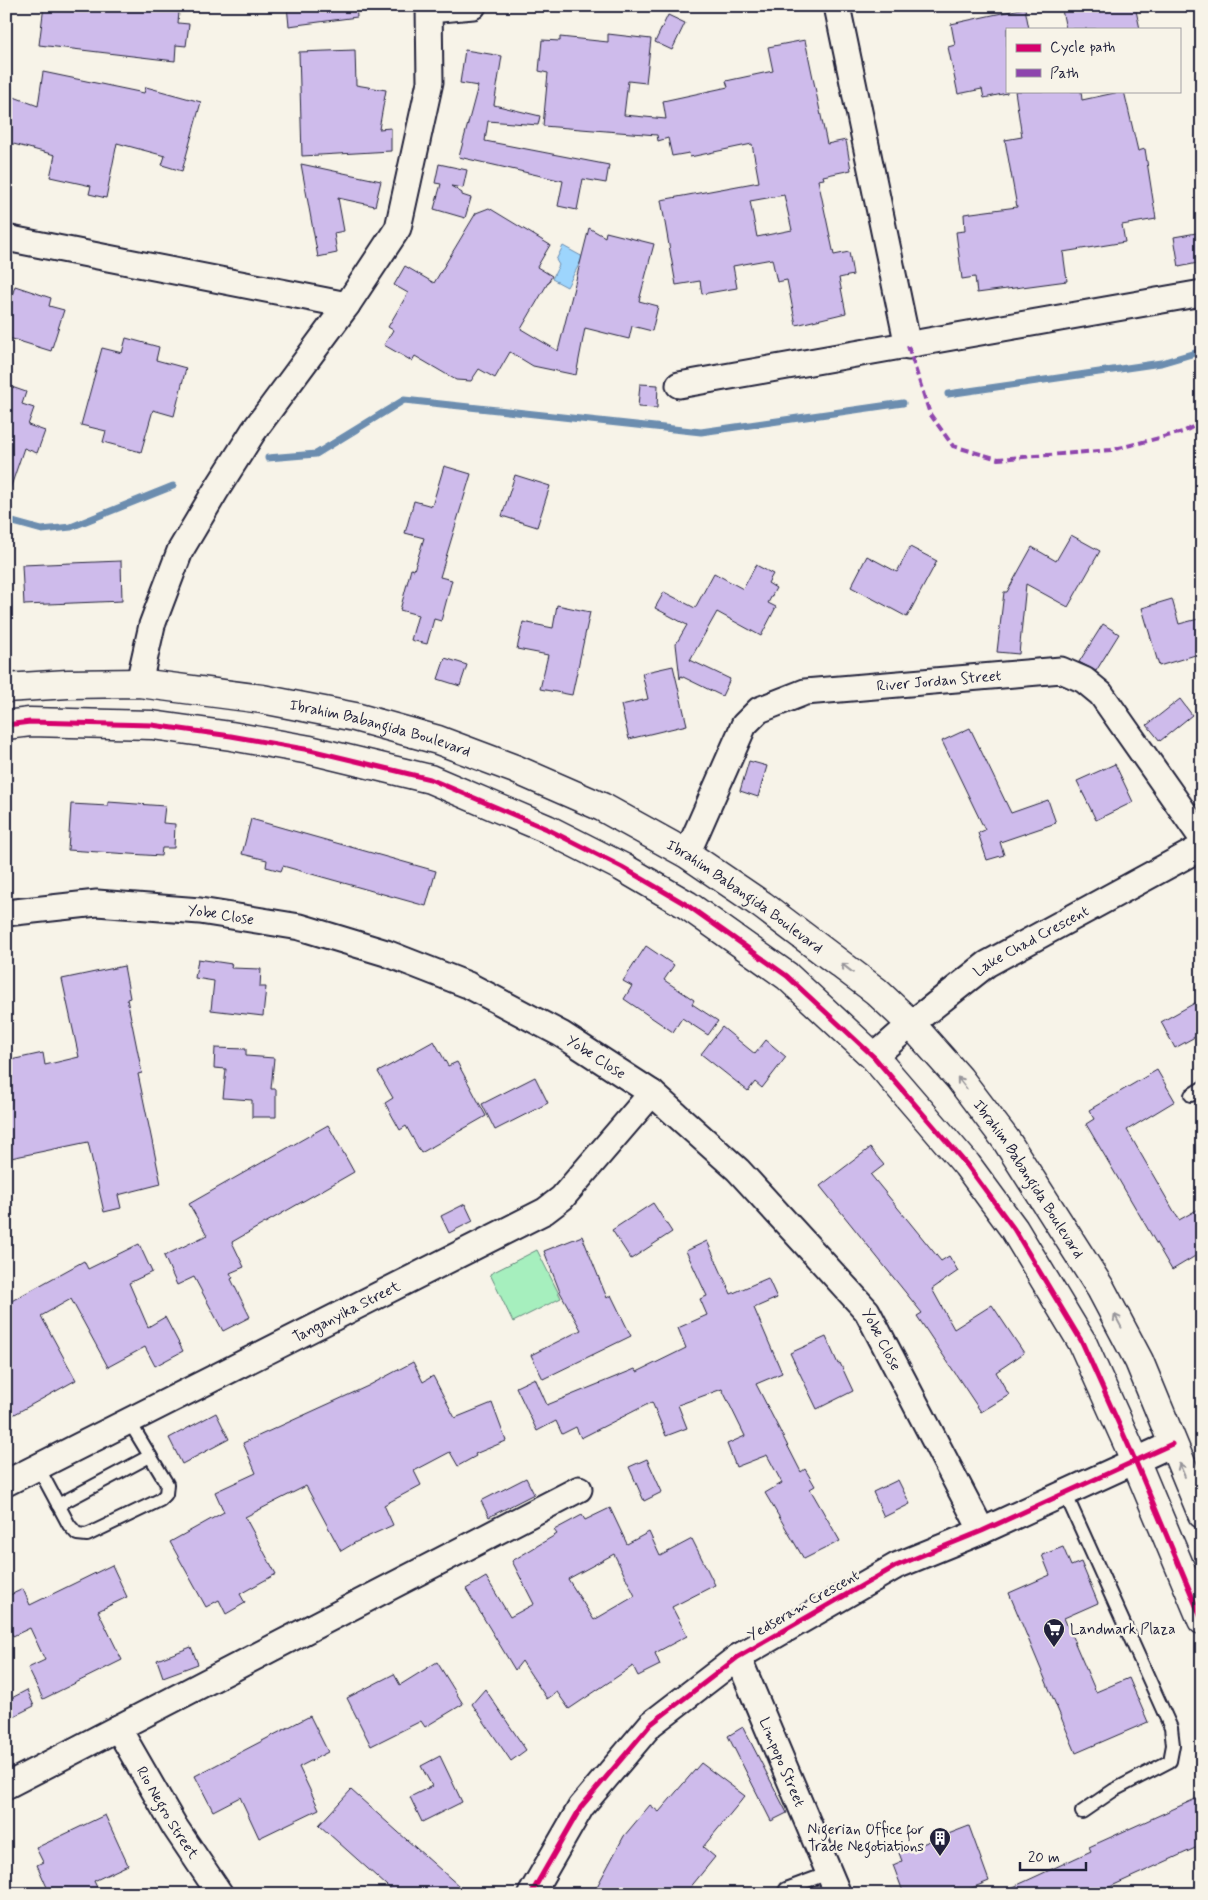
<svg xmlns="http://www.w3.org/2000/svg" width="1208" height="1900" font-family="Mynerve,sans-serif">
<rect width="100%" height="100%" fill="#f7f3e8"/>
<filter id="ink" filterUnits="userSpaceOnUse"><feTurbulence type="fractalNoise" baseFrequency=".02" numOctaves="2"/><feDisplacementMap in="SourceGraphic" scale="10" xChannelSelector="R" yChannelSelector="G"/><feConvolveMatrix kernelMatrix="1 2 1 2 8 2 1 2 1" color-interpolation-filters="sRGB"/></filter>
<g filter="url(#ink)">
<path fill="#a6efbe" stroke="#64887c" d="M537,1250L561,1298L513,1322L490,1274Z"/>
<path fill="#9dd5fd" stroke="#6c8daf" d="M563,246L583,257L567,287L552,279L559,265L556,260Z"/>
<g fill="none" stroke-linecap="round" stroke-linejoin="round">
<g stroke="#6c8daf" stroke-width="7">
<path d="M948,394L1161,363L1202,351"/>
<path d="M268,458L316,454L404,400L701,432L903,403"/>
<path d="M6,520L42,530L71,527L173,486"/>
</g>
</g>
<g fill="#cebbeb" stroke="#22223b" fill-rule="evenodd">
<path d="M44,6H130L179,12L178,23L189,24L186,46L176,45L175,61L39,45Z"/>
<path d="M287,6H356L357,17L289,26Z"/>
<path d="M1077,6H1100L1101,10L1116,6H1135L1140,29H1066L1062,10Z"/>
<path d="M1025,8L1029,29H1007V93L984,98L982,89L958,94L948,47L955,45L951,24Z"/>
<path d="M668,15L685,23L672,50L655,42Z"/>
<path d="M608,34L651,39L646,83L628,81L624,115L666,119L663,101L728,87L726,81L773,71L768,47L805,40L827,144L846,140L851,170L823,176L824,179L818,180L834,255L849,252L853,275L839,278L846,313L796,325L787,280L777,282L772,259L733,266L737,288L702,294L700,281L676,285L661,200L759,182L752,144L690,157L689,153L672,156L668,138L658,141L657,135L543,126L548,73L539,71L542,40L560,41V37L608,42ZM784,195L792,230L757,237L750,201Z"/>
<path d="M355,50L356,85L386,90L379,129L391,128V151L302,156L299,52Z"/>
<path d="M465,50L502,56L494,105L540,116L538,125L488,121L485,141L609,165L606,183L583,179L577,210L558,206L563,181L459,157L478,86L460,83Z"/>
<path d="M43,72L144,93L146,87L201,102L182,171L162,165L165,156L117,143L106,198L89,194L91,186L50,177L55,155L6,142V94L38,106Z"/>
<path d="M1015,91H1081L1082,100L1124,91L1138,151L1145,149L1156,219L1122,225L1125,242L1063,252L1067,281L977,293L975,277L962,279L956,232L965,231L964,214L1017,207L1005,140L1022,137Z"/>
<path d="M301,164L381,181L375,206L338,198L344,231L334,233L337,253L318,257Z"/>
<path d="M439,164L467,170L463,188L451,186L462,193V195L471,198L465,218L434,209L441,184L435,183Z"/>
<path d="M489,208L550,245L537,267L552,276L521,329L558,351L589,228L605,237L606,232L654,244L639,301L658,306L652,331L632,326L629,339L585,328L576,375L533,366L510,352L495,378L479,369L471,381L456,380L415,356L412,361L384,345L393,330L388,327L408,293L394,285L405,266L434,283L476,213Z"/>
<path d="M1202,232V262L1179,267L1174,237Z"/>
<path d="M15,286L51,298L49,306L64,310L51,351L6,337V315Z"/>
<path d="M126,338L159,347L156,360L186,368L174,416L153,410L141,452L103,442L106,431L81,425L102,348L122,353Z"/>
<path d="M640,384L658,385L657,408L638,407Z"/>
<path d="M6,385L26,392L22,404L34,408L28,425L45,431L37,453L24,448L9,492L6,491Z"/>
<path d="M444,466L471,474L440,577L452,580L441,621L434,619L427,644L411,640L418,615L400,610L411,569L414,570L424,538L405,533L414,501L432,506Z"/>
<path d="M515,475L550,486L537,527L502,516Z"/>
<path d="M1071,535L1100,551L1068,607L1026,584L1019,654L997,652L1004,592H1007L1032,547L1056,561Z"/>
<path d="M910,547L937,561L907,617L851,587L867,556L897,572Z"/>
<path d="M121,561L122,601L24,605L22,565Z"/>
<path d="M756,565L773,574L768,583L776,588L768,603L776,607L761,636L717,612L690,660L730,679L722,696L681,676L680,679L676,644L687,625L655,608L664,592L695,608L714,573L743,589Z"/>
<path d="M1172,599L1179,624L1202,618V653L1159,666L1142,608Z"/>
<path d="M557,605L590,612L572,695L540,689L548,655L517,649L523,622L553,628Z"/>
<path d="M1103,624L1119,634L1096,671L1079,662Z"/>
<path d="M445,658L467,665L460,686L438,679Z"/>
<path d="M673,666L687,725L629,739L621,705L648,699L642,673Z"/>
<path d="M1180,699L1192,715L1160,741L1147,725Z"/>
<path d="M970,728L1011,813L1048,800L1056,823L1000,842L1004,855L987,860L978,833L985,830L942,741Z"/>
<path d="M749,761L767,766L758,797L740,791Z"/>
<path d="M1115,764L1133,802L1096,820L1077,781Z"/>
<path d="M108,802L165,806L163,823L175,824L174,848H162L161,856L68,850L71,804L108,806Z"/>
<path d="M251,819L436,871L426,906L283,866L281,871L266,867L267,860L242,854Z"/>
<path d="M646,946L674,965L664,980L694,1000L692,1004L718,1021L708,1035L682,1018L673,1032L624,999L632,986L623,981Z"/>
<path d="M198,959L232,964L231,968L261,969L260,987H266L263,1016L211,1010L214,981L195,978Z"/>
<path d="M124,966L130,998L127,999L142,1073L138,1074L161,1184L118,1195L121,1208L104,1212L88,1142L6,1159V1061L43,1053L45,1065L79,1057L62,979Z"/>
<path d="M1202,999V1033L1175,1048L1161,1022Z"/>
<path d="M722,1027L755,1054L766,1040L786,1057L762,1088L755,1082L748,1091L701,1054Z"/>
<path d="M434,1041L448,1066L457,1062L486,1116L421,1153L406,1126L400,1130L385,1103L393,1098L378,1072Z"/>
<path d="M215,1048L246,1049V1056L274,1058L271,1089H276V1117H252V1100L223,1098L226,1069L214,1068Z"/>
<path d="M1157,1070L1175,1101L1127,1130L1179,1220L1202,1207V1252L1172,1270L1086,1124L1094,1119L1089,1110Z"/>
<path d="M535,1077L548,1103L495,1130L482,1104Z"/>
<path d="M328,1125L354,1172L232,1242L244,1267L230,1273L233,1278L231,1279L250,1317L223,1331L194,1277L177,1285L164,1256L207,1235L189,1204Z"/>
<path d="M870,1148L884,1165L871,1175L941,1261L949,1256L958,1271L932,1289L954,1329L992,1305L1024,1353L996,1372L1009,1395L981,1412L917,1316L922,1313L820,1186Z"/>
<path d="M653,1203L672,1232L631,1259L612,1230Z"/>
<path d="M465,1204L473,1221L449,1233L441,1216Z"/>
<path d="M582,1236L607,1298L611,1295L631,1336L543,1379L531,1355L581,1330L560,1292L544,1251Z"/>
<path d="M707,1241L731,1294L768,1278L777,1298L754,1308L782,1373L756,1384L801,1472L805,1469L815,1486L810,1489L840,1541L804,1559L765,1493L782,1483L767,1455L736,1467L727,1444L745,1436L722,1389L678,1405L687,1428L666,1436L652,1402L581,1438L576,1427L562,1434L556,1421L537,1431L516,1387L535,1378L547,1405L635,1369L637,1372L686,1348L678,1328L707,1315L700,1299L707,1296L686,1251Z"/>
<path d="M139,1244L152,1272L129,1283L148,1327L165,1317L183,1351L155,1366L145,1347L108,1367L71,1299L41,1316L76,1380L13,1415L6,1403V1304L84,1261L88,1269Z"/>
<path d="M826,1337L838,1364L840,1363L853,1391L817,1409L790,1353Z"/>
<path d="M413,1362L423,1382L433,1376L455,1418L492,1403L506,1441L475,1454L476,1456L458,1466L450,1452L414,1471L421,1485L384,1505L393,1525L356,1542L341,1551L306,1486L245,1517L276,1574L240,1594L245,1603L226,1614L219,1600L206,1607L170,1542L224,1512L215,1492L256,1473L243,1443L368,1386Z"/>
<path d="M216,1413L229,1439L182,1464L169,1438Z"/>
<path d="M647,1459L662,1492L644,1501L629,1467Z"/>
<path d="M526,1478L534,1494L489,1517L481,1501Z"/>
<path d="M898,1480L910,1504L884,1517L873,1492Z"/>
<path d="M610,1508L627,1544L649,1532L660,1556L692,1539L715,1585L672,1607L687,1636L655,1653L660,1665L638,1676L633,1666L569,1709L557,1692L547,1699L522,1661L515,1670L466,1589L486,1577L510,1617L534,1604L512,1561L557,1534L554,1530L582,1515L585,1520ZM614,1554L635,1596L594,1620L568,1579Z"/>
<path d="M1063,1547L1071,1566L1081,1562L1098,1603L1064,1618L1096,1692L1129,1678L1148,1722L1076,1753L1009,1593L1050,1575L1042,1555Z"/>
<path d="M112,1565L127,1597L98,1611L122,1660L43,1699L28,1668L45,1660L30,1628L13,1636L6,1623V1597L23,1589L30,1605Z"/>
<path d="M191,1647L198,1664L163,1677L157,1660Z"/>
<path d="M437,1662L463,1704L425,1727L421,1721L371,1746L347,1698L394,1674L400,1685Z"/>
<path d="M485,1689L526,1750L511,1761L472,1704Z"/>
<path d="M27,1690L34,1706L6,1720V1701Z"/>
<path d="M310,1716L328,1752L299,1767L319,1809L259,1838L240,1797L213,1811L195,1776Z"/>
<path d="M743,1727L787,1813L771,1821L728,1736Z"/>
<path d="M440,1756L462,1802L422,1822L410,1797L432,1786L421,1766Z"/>
<path d="M701,1763L745,1796L703,1847L715,1857L685,1894H593L624,1836L650,1805L659,1812Z"/>
<path d="M351,1790L407,1840L468,1894H396L319,1825Z"/>
<path d="M1202,1796V1845L1094,1894H998L1091,1851L1089,1847Z"/>
<path d="M105,1815L128,1865L94,1881L100,1894H50L37,1865L43,1862L36,1848Z"/>
<path d="M969,1826L989,1881L957,1894H904L893,1865L902,1861L899,1853Z"/>
</g>
<g fill="none" stroke-linecap="round" stroke-linejoin="round">
<g stroke="#22223b" stroke-width="16">
<g id="lane">
<path d="M1191,1095L1202,1088"/>
<path d="M38,1467L69,1525L77,1534L87,1535L160,1500L166,1494L167,1484L129,1421"/>
<path d="M1065,1493L1171,1728L1173,1745L1170,1761L1114,1790L1082,1812"/>
<path d="M58,1505L150,1456"/>
<path d="M783,1894L786,1889L829,1873"/>
</g>
</g>
<g stroke="#22223b" stroke-width="29">
<g id="street">
<path d="M837,6L908,346"/>
<path d="M430,10L473,6"/>
<path d="M6,238L347,305"/>
<path d="M679,385L1202,293"/>
<path d="M139,683L152,625L180,551L215,492L253,432L347,305L398,228L430,82L429,6"/>
<path id="s1" d="M687,854L744,725L759,710L805,692L1061,670L1084,680L1101,694L1202,838"/>
<path id="s2" d="M6,913L97,903L200,911L300,927L386,953L468,985L561,1034L652,1093L738,1170L867,1311L982,1531"/>
<path id="s3" d="M874,1057L911,1024L987,964L1202,847"/>
<path id="s4" d="M6,1483L545,1211L562,1198L652,1093"/>
<path id="s5" d="M738,1657L838,1894"/>
<path id="s6" d="M118,1728L175,1827L220,1894"/>
<path d="M6,1786L579,1489"/>
<path d="M531,1894L581,1807L651,1724L738,1657L896,1566L982,1531L1172,1444"/>
</g>
</g>
<g stroke="#22223b" stroke-width="31">
<g id="secondary">
<path id="s7" d="M6,688L68,684L139,683L262,699L355,717L438,740L515,769L602,807L687,854L762,905L876,991L911,1024L959,1078L1006,1140L1101,1289L1139,1361L1202,1514"/>
<path d="M6,725L30,722L152,725L231,736L310,750L430,779L547,829L622,867L687,905L787,976L874,1057L967,1165L1014,1229L1082,1342L1135,1460L1202,1620"/>
</g>
</g>
<use href="#lane" stroke="#f7f3e8" stroke-width="12"/>
<use href="#street" stroke="#f7f3e8" stroke-width="25"/>
<use href="#secondary" stroke="#f7f3e8" stroke-width="28"/>
<path stroke="#8e44ad" stroke-width="4" stroke-dasharray="8 4" stroke-linecap="butt" d="M908,346L930,414L953,446L998,459L1111,450L1183,432L1202,422"/>
<g stroke="#f7f3e8" stroke-width="8">
<g id="cycleway">
<path d="M6,725L30,722L152,725L231,736L310,750L430,779L547,829L622,867L687,905L787,976L874,1057L967,1165L1014,1229L1082,1342L1135,1460L1202,1620"/>
<path d="M531,1894L581,1807L651,1724L738,1657L896,1566L982,1531L1172,1444"/>
</g>
</g>
<use href="#cycleway" stroke="#d6006c" stroke-width="5"/>
</g>
<defs><path id="oneway-shaft" d="M-6 0H5M1.5-3L5.5 0L1.5 3" fill="none" stroke-width="1.6" stroke-linecap="round" stroke-linejoin="round" transform="scale(1.25)"/></defs>
<g stroke="#97959a">
<use href="#oneway-shaft" transform="translate(847 968) rotate(-142)"/>
<use href="#oneway-shaft" transform="translate(962 1083) rotate(-128)"/>
<use href="#oneway-shaft" transform="translate(1118 1321) rotate(-118)"/>
<use href="#oneway-shaft" transform="translate(1182 1470) rotate(-113)"/>
</g>
</g>
<defs>
<g id="supermarket-pin" transform="scale(1.125)"><path d="M0 17L-7.5 6A9.5 9.5 0 1 1 7.5 6Z" fill="#22223b" stroke="#f7f3e8"/><path d="M-6-5.5h2.5l.6 2H6L4.5 2H-2.5L-4.4-4H-6ZM-1.5 3.2a1.3 1.3 0 1 0 .1 0ZM3 3.2a1.3 1.3 0 1 0 .1 0Z" fill="#fff"/></g>
<g id="building-pin" transform="scale(1.125)"><path d="M0 17L-7.5 6A9.5 9.5 0 1 1 7.5 6Z" fill="#22223b" stroke="#f7f3e8"/><path d="M-4-6H4V6H1V3H-1V6H-4ZM-2.5-4.3h1.7v1.8h-1.7ZM.8-4.3h1.7v1.8H.8ZM-2.5-1h1.7V.8h-1.7ZM.8-1h1.7V.8H.8Z" fill="#fff"/></g>
</defs>
<g fill-rule="evenodd">
<use href="#supermarket-pin" x="1054" y="1629"/>
<use href="#building-pin" x="940" y="1838"/>
</g>
<g text-anchor="middle" stroke-width="5" stroke-linejoin="round" paint-order="stroke">
<g font-size="15" fill="#22223b" stroke="#f7f3e8">
<text dy="5" stroke="none"><textPath href="#s1" startOffset="346">River Jordan Street</textPath></text>
<text dy="5" stroke="none"><textPath href="#s7" startOffset="379">Ibrahim Babangida Boulevard</textPath></text>
<text dy="5" stroke="none"><textPath href="#s7" startOffset="784">Ibrahim Babangida Boulevard</textPath></text>
<text dy="5" stroke="none"><textPath href="#s2" startOffset="216">Yobe Close</textPath></text>
<text dy="5" stroke="none"><textPath href="#s3" startOffset="196">Lake Chad Crescent</textPath></text>
<text dy="5" stroke="none"><textPath href="#s2" startOffset="621">Yobe Close</textPath></text>
<text dy="5" stroke="none"><textPath href="#s7" startOffset="1189">Ibrahim Babangida Boulevard</textPath></text>
<text dy="5" stroke="none"><textPath href="#s4" startOffset="381">Tanganyika Street</textPath></text>
<text dy="5" stroke="none"><textPath href="#s2" startOffset="1026">Yobe Close</textPath></text>
<text transform="translate(803 1605) rotate(-30)" y="5">Yedseram Crescent</text>
<text dy="5" stroke="none"><textPath href="#s5" startOffset="114">Limpopo Street</textPath></text>
<text dy="5" stroke="none"><textPath href="#s6" startOffset="98">Rio Negro Street</textPath></text>
</g>
<g font-size="15" fill="#22223b" stroke="#f7f3e8" text-anchor="start">
<text x="1070" y="1634">Landmark Plaza</text>
<text x="924" y="1834" text-anchor="end">Nigerian Office for<tspan x="924" dy="17">Trade Negotiations</tspan></text>
</g>
</g>
<rect width="1208" height="1900" fill="none" stroke="#f7f3e8" stroke-width="25"/>
<rect x="12" y="12" width="1183" height="1875" fill="none" stroke="#22223b" stroke-width="2" filter="url(#ink)"/>
<rect x="1006" y="28" width="175" height="65" fill="#f7f3e8" stroke="#a29fa3"/>
<rect x="1016" y="44" width="25" height="8" fill="#d6006c" stroke="#a29fa3"/>
<text x="1050" y="52" font-size="15" fill="#22223b">Cycle path</text>
<rect x="1016" y="69" width="25" height="8" fill="#8e44ad" stroke="#a29fa3"/>
<text x="1050" y="78" font-size="15" fill="#22223b">Path</text>
<path d="M1020 1862v8h66v-8" fill="none" stroke="#22223b" stroke-width="2.5"/>
<text x="1028" y="1862" font-size="15" fill="#22223b" stroke="#f7f3e8" stroke-width="4" paint-order="stroke">20 m</text>
</svg>
